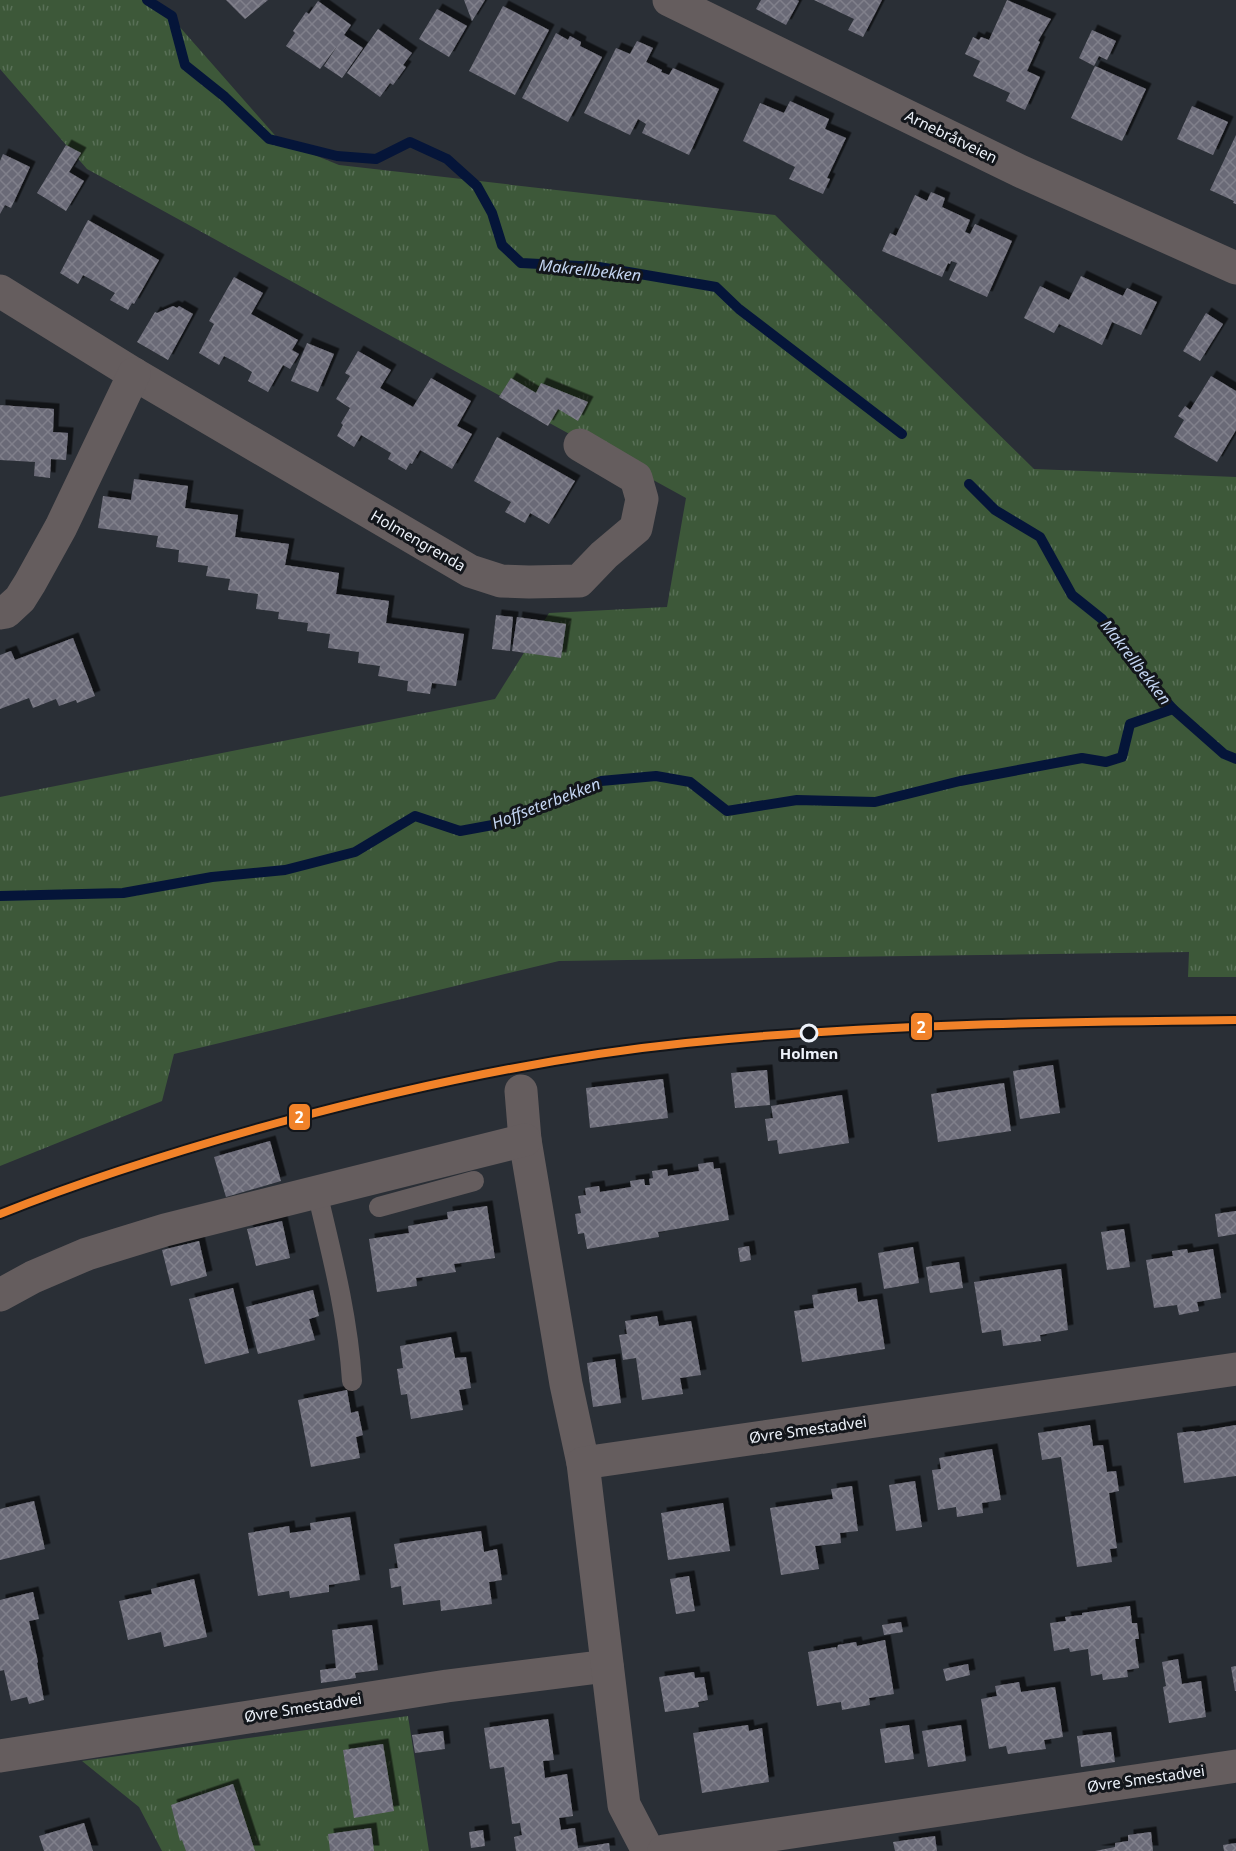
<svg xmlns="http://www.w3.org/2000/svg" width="1236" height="1851" font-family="'Noto Sans',sans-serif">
<defs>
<pattern id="grass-tufts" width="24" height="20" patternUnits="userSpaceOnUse" patternTransform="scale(1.5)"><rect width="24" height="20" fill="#3d5839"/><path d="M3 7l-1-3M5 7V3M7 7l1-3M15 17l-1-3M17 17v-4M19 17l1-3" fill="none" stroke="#597057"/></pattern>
<pattern id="building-cross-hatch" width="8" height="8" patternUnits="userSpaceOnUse" patternTransform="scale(1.5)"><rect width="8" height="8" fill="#6b6a77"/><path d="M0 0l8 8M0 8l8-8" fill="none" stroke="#80808b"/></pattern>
<filter id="shadow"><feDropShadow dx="5.5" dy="-5.5" stdDeviation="0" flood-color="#0009"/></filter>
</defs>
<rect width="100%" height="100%" fill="#2a2f36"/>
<g fill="url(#grass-tufts)">
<path d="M0,0H156L280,141L339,165L775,215L1034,469L1236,477V977H1188L1189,952L559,961L174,1054L162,1101L0,1166V797L495,699L549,613L667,607L686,498L87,169L0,69Z"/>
<path d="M408,1716L429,1851H162L139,1807L82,1761Z"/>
</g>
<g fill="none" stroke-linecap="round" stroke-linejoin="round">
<g stroke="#051539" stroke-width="10">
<path d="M147,0L172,16L185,65L225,97L269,139L337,156L376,159L410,142L447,159L477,186L492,213L502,245L521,263L599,267L716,287L739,309L902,434"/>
<path d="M969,484L995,510L1040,537L1072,595L1102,619L1144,676L1173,709L1224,754L1236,759"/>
<path d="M0,896L123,893L212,877L285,870L355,852L415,816L460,831L498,824L601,781L656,776L690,782L727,811L797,800L875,802L960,781L1082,758L1106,762L1122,757L1130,724L1173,709"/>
</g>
</g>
<g fill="url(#building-cross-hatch)" filter="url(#shadow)">
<path d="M226,0H268L245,19Z"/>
<path d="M464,0H485L472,21Z"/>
<path d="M761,0H797L799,1L786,25L756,9Z"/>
<path d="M814,0H882L863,37L848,30L854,19Z"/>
<path d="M1007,0L1051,19L1038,41L1040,42L1027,71L1040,77L1025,110L1006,101L1010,93L973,76L980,61L965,54L973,37L979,40L981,37L989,40Z"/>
<path d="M318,1L351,25L344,35L363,48L342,78L324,66L338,45L320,69L286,46L295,33L293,31L306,12L309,14Z"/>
<path d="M503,6L549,30L515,95L469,71Z"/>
<path d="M437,9L467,26L449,57L419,39Z"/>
<path d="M378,29L412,53L403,65L406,67L393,85L390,83L380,97L347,73Z"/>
<path d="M1092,30L1116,41L1107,60L1099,56L1094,66L1079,58Z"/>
<path d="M556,33L568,40L570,36L581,42L580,46L602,57L568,122L522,98Z"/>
<path d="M637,41L653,48L646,62L662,70L661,72L669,75L673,68L719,89L689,155L642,133L646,124L638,119L630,135L584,113L616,48L630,54Z"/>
<path d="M1095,66L1146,89L1122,141L1071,118Z"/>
<path d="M790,101L829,119L825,129L846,138L827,178L830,179L823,194L789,179L795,167L743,141L760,103L784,113Z"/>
<path d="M1192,106L1228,122L1213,155L1177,139Z"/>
<path d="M1236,135V204L1233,203L1234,201L1210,190Z"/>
<path d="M66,145L81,153L69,172L84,181L66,211L37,193Z"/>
<path d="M3,154L30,167L11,208L5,205L0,214V161Z"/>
<path d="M931,192L945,198L942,207L970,220L965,232L970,234L975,224L1012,241L987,297L949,280L957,263L951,261L950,264L948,263L942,277L882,251L890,233L896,236L915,195L927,201Z"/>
<path d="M88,220L159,260L134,304L132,303L128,310L110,300L115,293L83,275L78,284L60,273Z"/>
<path d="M1081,276L1123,296L1127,288L1157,302L1141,335L1112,322L1102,345L1059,324L1054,333L1024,318L1040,286L1069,300Z"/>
<path d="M234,277L263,293L251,314L298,340L292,350L299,354L290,369L283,365L268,392L248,381L252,372L237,363L224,356L219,365L199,353L214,324L209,321Z"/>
<path d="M173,306L177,308L179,306L193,314L168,360L137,342L155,312L157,313Z"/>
<path d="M1206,313L1223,324L1200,361L1183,351Z"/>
<path d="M307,343L334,354L318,392L291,381Z"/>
<path d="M358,351L391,370L380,388L413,407L431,378L471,401L457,426L472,434L452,469L420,450L412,464L410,463L406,470L388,459L391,453L361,435L354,447L337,436L343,425L341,423L350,408L336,399L350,376L345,373Z"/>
<path d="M1211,376L1236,391V430L1217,462L1174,437L1184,420L1178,416L1185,406L1190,410Z"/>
<path d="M511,378L536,393L541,383L588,402L578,421L558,409L548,426L499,397Z"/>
<path d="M0,405L54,409L53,432L68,433L66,460L51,459L50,478L34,476L35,462L0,460Z"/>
<path d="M497,437L575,481L549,524L530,513L525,523L505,512L511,502L474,481Z"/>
<path d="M134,479L188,486L185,508L238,515L235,537L289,544L285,565L339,573L336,594L389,601L386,623L464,634L456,686L432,683L430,694L407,691L408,681L378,676L380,666L358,663L359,652L328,648L330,634L307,631L308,623L278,619L279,612L256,609L258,594L228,590L230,579L206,576L208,566L178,562L179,550L156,547L158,536L98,528L103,496L131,500Z"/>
<path d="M496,615L513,617L510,651L492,649Z"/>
<path d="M517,617L566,624L561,658L512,651Z"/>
<path d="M73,638L95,696L77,703L76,700L59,706L56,699L33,708L29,698L0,709V655L11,651L15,660Z"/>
<path d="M1053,1065L1060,1113L1020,1119L1013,1071Z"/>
<path d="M767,1070L770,1105L735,1108L731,1073Z"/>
<path d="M663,1079L668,1118L590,1128L586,1088Z"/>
<path d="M1004,1083L1011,1131L938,1142L931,1094Z"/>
<path d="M842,1095L849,1143L779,1154L777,1140L768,1141L765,1119L773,1118L771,1106Z"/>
<path d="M270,1141L281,1181L226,1197L214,1157Z"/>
<path d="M713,1162L714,1169L720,1168L729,1220L658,1232L659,1237L587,1249L584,1233L578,1234L575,1214L581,1213L578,1196L586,1195L585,1188L599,1186L600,1192L631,1187L630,1181L644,1179L645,1185H650L649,1179L653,1178L652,1171L667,1169L668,1176L699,1171L698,1164Z"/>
<path d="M487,1206L495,1258L454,1264L456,1272L416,1278L417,1286L377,1292L369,1239L409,1233L408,1226L448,1219L447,1212Z"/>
<path d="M1236,1211V1234L1218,1237L1215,1214Z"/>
<path d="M282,1221L290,1258L256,1266L247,1229Z"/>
<path d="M1124,1229L1130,1267L1107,1270L1101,1232Z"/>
<path d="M199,1241L207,1276L171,1286L162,1250Z"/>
<path d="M749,1246L751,1260L740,1262L738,1248Z"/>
<path d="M913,1247L919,1283L884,1289L878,1253Z"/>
<path d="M1187,1249L1188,1253L1213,1249L1221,1298L1197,1302L1199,1311L1179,1315L1177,1305L1154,1308L1146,1260L1173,1256L1172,1251Z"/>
<path d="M959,1262L963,1288L930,1293L926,1267Z"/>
<path d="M1061,1269L1068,1330L1040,1335L1041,1341L1003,1346L1001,1330L982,1333L974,1282Z"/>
<path d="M233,1288L249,1353L205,1364L189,1299Z"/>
<path d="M856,1288L858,1302L877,1299L885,1349L802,1362L794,1311L814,1308L812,1295Z"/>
<path d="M313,1290L319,1316L309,1319L315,1340L258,1354L246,1307Z"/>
<path d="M657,1316L659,1326L691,1321L701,1375L680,1378L683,1394L642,1400L636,1358L623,1360L619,1335L627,1334L625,1321Z"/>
<path d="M451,1337L455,1358L466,1357L471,1388L459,1390L463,1410L411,1419L407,1394L401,1395L397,1369L403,1368L400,1346Z"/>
<path d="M615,1359L621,1403L593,1407L587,1363Z"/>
<path d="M347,1390L351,1413L358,1411L363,1435L356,1437L360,1458L311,1467L298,1400Z"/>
<path d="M1090,1425L1093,1446L1103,1445L1107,1472L1116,1471L1119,1491L1109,1493L1117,1548L1110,1549L1112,1562L1077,1567L1061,1457L1042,1460L1038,1433Z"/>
<path d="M1236,1425V1476L1184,1483L1177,1433L1194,1431L1195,1432Z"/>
<path d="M992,1449L1001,1500L982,1503L983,1513L957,1517L956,1507L938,1510L932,1470L941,1469L939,1458Z"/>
<path d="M915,1481L922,1527L896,1531L889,1485Z"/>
<path d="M852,1486L858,1531L840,1533L841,1543L815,1546L819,1569L781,1575L770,1508L833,1499L831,1489Z"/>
<path d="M34,1501L45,1549L0,1560V1509Z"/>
<path d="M723,1503L730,1551L668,1560L661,1513Z"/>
<path d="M350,1517L360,1580L329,1585V1592L290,1598L289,1591L258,1596L248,1533L289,1526L290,1533L311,1530L310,1523Z"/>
<path d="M481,1531L484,1552L497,1549L502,1580L489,1582L492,1604L441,1611L440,1600L403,1605L401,1586L391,1588L389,1569L398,1568L394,1544Z"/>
<path d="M689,1576L695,1611L676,1614L670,1579Z"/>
<path d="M194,1579L207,1637L164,1647L161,1632L128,1640L119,1601L152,1594L151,1589Z"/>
<path d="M33,1592L39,1619L29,1621L38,1662L37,1663L44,1700L29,1704L27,1697L11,1701L4,1670L0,1671V1600Z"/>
<path d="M1130,1606L1132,1623H1137L1139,1639H1135L1139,1668L1127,1670L1128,1677L1103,1680L1102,1674L1091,1676L1088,1649L1070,1652L1069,1648L1054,1651L1050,1623L1066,1621L1065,1617L1082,1615V1613Z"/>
<path d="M901,1622L903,1632L884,1635L882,1625Z"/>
<path d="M372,1625L378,1670L355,1673L356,1678L321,1683L320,1670L336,1668L332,1630Z"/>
<path d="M885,1640L894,1694L869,1698L870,1705L842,1710L841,1702L817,1706L808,1652L836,1647L837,1650L838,1645L856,1642L857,1646Z"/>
<path d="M1178,1659L1182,1684L1201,1681L1206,1717L1169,1723L1163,1687L1166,1686L1162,1662Z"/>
<path d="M968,1664L970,1675L946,1681L943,1669Z"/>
<path d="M1236,1666V1691H1235L1231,1667Z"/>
<path d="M694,1672L695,1678L704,1677L708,1700L698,1702L699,1707L665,1712L659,1677Z"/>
<path d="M1019,1682L1021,1692L1055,1687L1063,1737L1044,1740L1046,1749L1008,1754L1006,1746L989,1749L981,1699L997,1696L995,1686Z"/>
<path d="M548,1719L554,1760L543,1761L545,1778L567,1774L573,1816L559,1818L561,1830L575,1828L578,1848L609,1843L610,1851H516L514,1837L522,1835L520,1823L512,1824L504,1767L490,1769L484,1728Z"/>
<path d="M748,1725L749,1731L762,1728L769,1782L702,1793L693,1733Z"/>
<path d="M909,1725L914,1759L885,1763L880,1729Z"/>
<path d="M961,1725L966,1761L928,1767L922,1731Z"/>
<path d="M443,1731L445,1749L415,1753L412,1735Z"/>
<path d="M1111,1732L1115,1762L1081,1767L1077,1736Z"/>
<path d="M383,1744L394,1811L354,1818L343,1750Z"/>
<path d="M233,1784L255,1851H186L182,1840L180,1841L171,1805Z"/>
<path d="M84,1823L93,1851H44L39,1836Z"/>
<path d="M371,1828L374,1851H330L328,1834Z"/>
<path d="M483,1830L485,1846L471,1848L469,1832Z"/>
<path d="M1151,1832L1153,1851H1095L1115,1847V1843L1128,1841V1835Z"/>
<path d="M935,1836L937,1851H895L893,1842Z"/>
<path d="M1236,1843V1851H1224L1223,1845Z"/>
</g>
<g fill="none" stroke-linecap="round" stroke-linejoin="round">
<g stroke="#655d5e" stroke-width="20">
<path d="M317,1192C332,1255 348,1317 352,1381"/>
<path d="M379,1207L474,1181"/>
</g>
<g stroke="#655d5e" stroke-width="33">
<path d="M669,0L1020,171L1236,268"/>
<path d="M0,291L134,374L470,571L501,581L529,582L579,581L604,555L636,528L642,499L636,478L580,445"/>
<path d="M0,613L6,612L20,599L30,583L61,527L134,374"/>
<path d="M521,1091L525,1140L566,1384L583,1463"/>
<path d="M0,1295L33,1277L87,1254L165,1230L525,1140"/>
<path d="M0,1756L447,1686L607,1666"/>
<path d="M648,1851L624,1805L583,1463L1236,1369"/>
<path d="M664,1851L1236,1766"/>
</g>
<g stroke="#13161b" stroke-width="12">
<path id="metro-1" d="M0,1214C90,1178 183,1149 277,1123C410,1087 548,1057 686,1043C869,1024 1053,1022 1236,1020"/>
</g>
<use href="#metro-1" stroke="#f18229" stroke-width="8"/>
</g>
<circle fill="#13161b" stroke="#edf2fa" stroke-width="3" cx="809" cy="1033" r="8"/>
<g text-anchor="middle" stroke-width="6" stroke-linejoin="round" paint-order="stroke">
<g font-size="15" fill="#edf2fa" stroke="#13161b">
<text transform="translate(951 137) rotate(26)" y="5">Arnebråtveien</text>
<text transform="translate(418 541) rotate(30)" y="5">Holmengrenda</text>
<text transform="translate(808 1430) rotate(-8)" y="5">Øvre Smestadvei</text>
<text transform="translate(303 1708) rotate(-9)" y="5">Øvre Smestadvei</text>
<text transform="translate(1146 1779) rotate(-8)" y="5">Øvre Smestadvei</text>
</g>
<g font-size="15" font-weight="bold" fill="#edf2fa" stroke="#13161b">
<text x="809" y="1059">Holmen</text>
</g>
<g font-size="16" font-style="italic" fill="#c4d5f2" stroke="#13161b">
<text transform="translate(590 270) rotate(6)" y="6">Makrellbekken</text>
<text transform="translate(1136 662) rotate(52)" y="6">Makrellbekken</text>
<text transform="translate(546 803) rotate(-21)" y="6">Hoffseterbekken</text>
</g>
</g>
<g stroke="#13161b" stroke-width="2">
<rect x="910" y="1012" width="23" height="29" rx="6" fill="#f18229"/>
<rect x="288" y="1103" width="23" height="28" rx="6" fill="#f18229"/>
</g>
<g font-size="16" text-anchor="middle" font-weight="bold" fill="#fff">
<text x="921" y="1033">2</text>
<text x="299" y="1123">2</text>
</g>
</svg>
